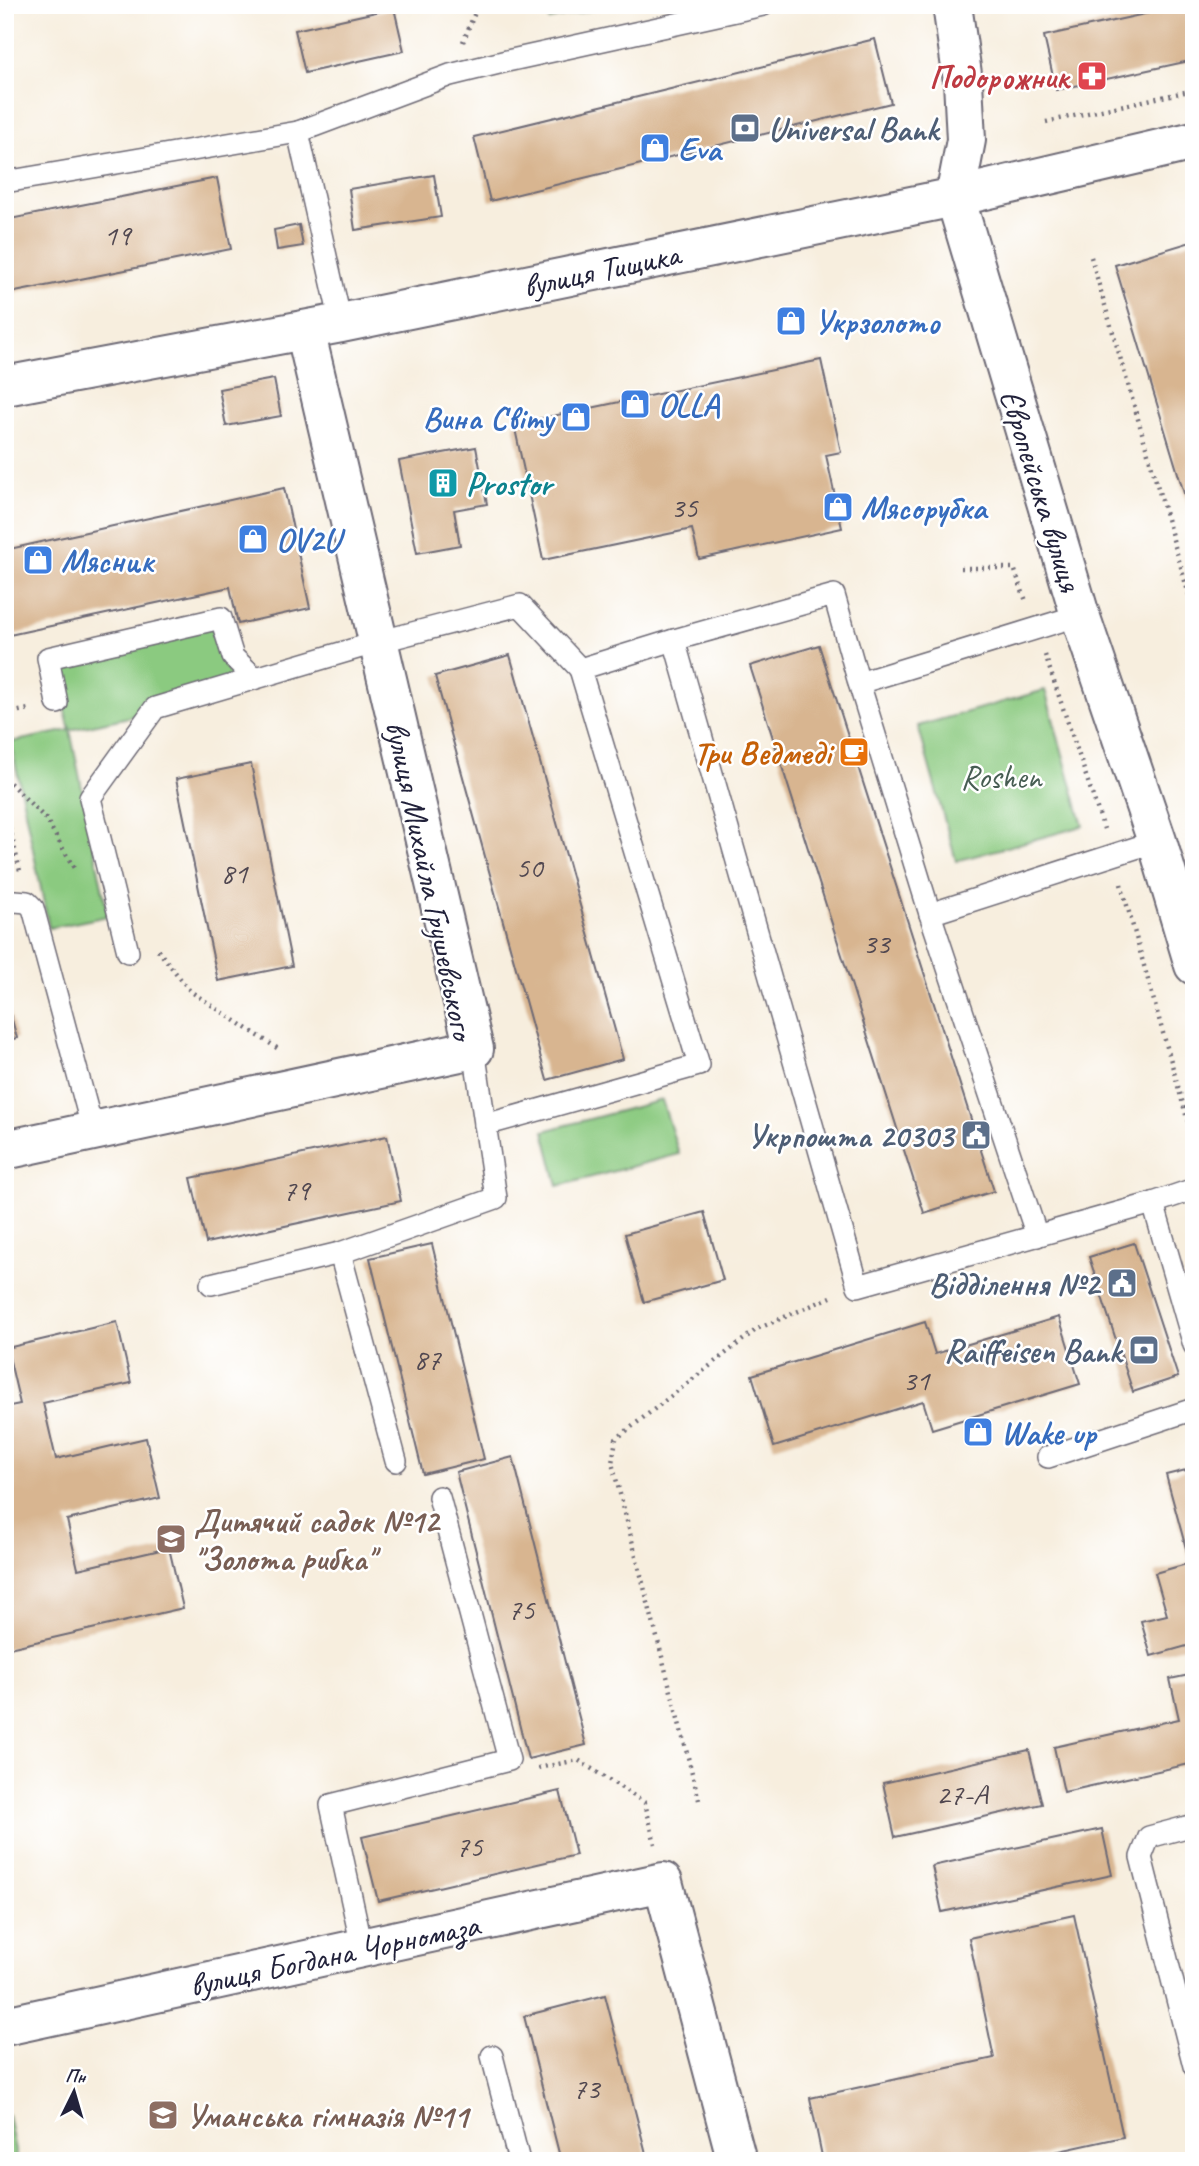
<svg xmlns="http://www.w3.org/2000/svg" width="1199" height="2166" font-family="Caveat,sans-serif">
<rect width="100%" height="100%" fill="#fff"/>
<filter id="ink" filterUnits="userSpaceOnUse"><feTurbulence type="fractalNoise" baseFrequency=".0143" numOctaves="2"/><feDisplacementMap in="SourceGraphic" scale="14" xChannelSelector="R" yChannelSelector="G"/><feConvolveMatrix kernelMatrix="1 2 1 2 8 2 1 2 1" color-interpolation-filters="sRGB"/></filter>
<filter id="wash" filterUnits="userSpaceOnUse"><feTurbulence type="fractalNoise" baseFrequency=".00686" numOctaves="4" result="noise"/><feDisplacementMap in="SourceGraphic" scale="28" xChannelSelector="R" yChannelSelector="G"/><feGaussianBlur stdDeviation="1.57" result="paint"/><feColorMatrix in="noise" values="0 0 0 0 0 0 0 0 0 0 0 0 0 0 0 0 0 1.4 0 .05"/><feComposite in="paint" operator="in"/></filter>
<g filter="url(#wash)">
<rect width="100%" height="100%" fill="#f7eede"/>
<g fill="#8bca80" stroke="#56765e" stroke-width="2">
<path d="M546,5H610L549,20Z"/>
<path d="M219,621L236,681L147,713L70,730L108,916L49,928L11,742L70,730L52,661Z"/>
<path d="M1045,690L1083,826L956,861L918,726Z"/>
<path d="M662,1100L679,1154L558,1186L544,1131Z"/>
<path d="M8,2115L17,2161H5V2116Z"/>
</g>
<g id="blocks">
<g fill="#d8b590">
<path d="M1186,5H1194V60L1056,90L1044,36Z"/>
<path d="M394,8L404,51L305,73L295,30Z"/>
<path d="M875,39L891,103L490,201L474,137Z"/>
<path d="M434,175L441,217L355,230L349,189Z"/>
<path d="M217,178L231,249L5,294V220Z"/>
<path d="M299,225L303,246L277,250L274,230Z"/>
<path d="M1194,241V523H1193L1115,265Z"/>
<path d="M821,360L841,452L826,455L842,528L699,559L692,529L543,560L514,424Z"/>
<path d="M274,379L281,416L226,426L219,389Z"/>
<path d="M476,447L487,504L454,510L460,545L417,553L399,461Z"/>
<path d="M284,488L310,608L238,624L230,587L5,636V550Z"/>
<path d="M819,645L994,1191L924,1213L750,666Z"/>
<path d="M510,655L623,1059L547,1080L435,676Z"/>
<path d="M251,764L292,966L218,981L176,779Z"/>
<path d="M5,994L17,1038L5,1041Z"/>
<path d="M387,1136L401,1201L206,1243L191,1178Z"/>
<path d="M704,1212L723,1280L644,1302L625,1234Z"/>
<path d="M1134,1243L1178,1377L1133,1392L1089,1257Z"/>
<path d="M432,1244L484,1459L423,1474L370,1258Z"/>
<path d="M1059,1317L1080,1384L932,1429L923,1401L774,1447L752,1375L925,1322L935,1354Z"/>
<path d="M117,1322L131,1383L43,1403L56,1459L146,1438L160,1498L67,1520L78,1569L169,1548L183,1608L5,1649V1407L20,1404L7,1348Z"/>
<path d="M513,1457L586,1745L528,1759L456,1472Z"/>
<path d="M1194,1468V1644L1151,1656L1141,1621L1167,1615L1155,1573L1190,1563L1166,1475Z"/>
<path d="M1194,1674V1763L1064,1792L1054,1747L1179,1719L1170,1679Z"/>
<path d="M1029,1750L1042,1804L895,1837L883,1783Z"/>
<path d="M560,1791L576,1855L378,1901L362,1837Z"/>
<path d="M1102,1829L1112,1875L942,1912L932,1866Z"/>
<path d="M1074,1915L1123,2137L1014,2161H823L810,2098L994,2058L969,1938Z"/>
<path d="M605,1995L648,2161H561L524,2016Z"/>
</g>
</g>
</g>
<g filter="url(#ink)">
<use href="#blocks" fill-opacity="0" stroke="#6d6974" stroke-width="2"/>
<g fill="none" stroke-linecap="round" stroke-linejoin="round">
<g stroke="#6d6974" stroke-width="24">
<g id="lane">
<path d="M298,132L341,323"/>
<path d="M5,182L298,132L450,75L507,61L763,5"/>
<path d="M859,683L834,595L674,640L858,1286L1153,1203L1194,1189"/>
<path d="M57,703L48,658L221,618L233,657L255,678"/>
<path d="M5,903L15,901L27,902L33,908L93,1131"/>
<path d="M930,914L1157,841"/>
<path d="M128,952L90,798L155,708L378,642L520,605L580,669"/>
<path d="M485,1125L699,1065L580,669L674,640"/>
<path d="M1153,1203L1194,1345"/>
<path d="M1037,1236L930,914L859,683L1080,615"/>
<path d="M340,1253L396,1461"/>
<path d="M211,1284L340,1253L496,1198L474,1049"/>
<path d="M1048,1457L1194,1409"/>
<path d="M1194,1825L1149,1837L1141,1857L1194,2066"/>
<path d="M362,1947L331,1805L509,1760L439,1497"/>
<path d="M492,2056L519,2161"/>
</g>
</g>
<g stroke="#6d6974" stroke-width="42">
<g id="street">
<path d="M952,5L963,81L966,140L955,197"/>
<path d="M5,1150L474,1049L305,330"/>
<path d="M5,2026L663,1882L737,2161"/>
</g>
</g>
<g stroke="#6d6974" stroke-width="42">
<g id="secondary">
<path d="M955,197L1080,615L1157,841L1194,965"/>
<path d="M5,386L341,323L955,197L1194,141"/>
</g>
</g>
<g stroke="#6d6974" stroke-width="4.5" stroke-dasharray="2 5" stroke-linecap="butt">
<path d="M463,42L478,5"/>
<path d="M1046,122L1194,90"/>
<path d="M1091,257L1194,612"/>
<path d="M961,568H1014L1026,601"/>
<path d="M1045,655L1104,829"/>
<path d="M5,714L29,709"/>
<path d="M5,778L46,819L74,868"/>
<path d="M5,807L20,871"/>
<path d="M1121,884L1194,1143"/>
<path d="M158,950L190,991L280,1050"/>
<path d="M538,1768L578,1760L645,1803L655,1844"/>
<path d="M699,1800L612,1463L616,1439L757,1329L831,1297"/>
</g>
<use href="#lane" stroke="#fff" stroke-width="21"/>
<use href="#street" stroke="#fff" stroke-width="38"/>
<use href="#secondary" stroke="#fff" stroke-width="38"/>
</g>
</g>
<defs>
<g id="pharmacy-square" transform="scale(1.575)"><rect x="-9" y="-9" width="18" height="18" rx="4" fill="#e0444e" stroke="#fff"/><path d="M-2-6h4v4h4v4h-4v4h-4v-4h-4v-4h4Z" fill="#fff"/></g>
<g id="bank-square" transform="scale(1.575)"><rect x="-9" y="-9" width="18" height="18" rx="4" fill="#5c6f8a" stroke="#fff"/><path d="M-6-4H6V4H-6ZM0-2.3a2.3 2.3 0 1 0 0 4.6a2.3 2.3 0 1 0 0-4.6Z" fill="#fff"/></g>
<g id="shop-square" transform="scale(1.575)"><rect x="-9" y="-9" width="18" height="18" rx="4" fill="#3f7fe0" stroke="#fff"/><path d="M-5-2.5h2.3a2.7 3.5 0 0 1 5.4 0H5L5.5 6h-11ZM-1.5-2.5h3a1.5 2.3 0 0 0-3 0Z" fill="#fff"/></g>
<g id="building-square" transform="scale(1.575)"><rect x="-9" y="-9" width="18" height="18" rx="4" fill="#0f9aa8" stroke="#fff"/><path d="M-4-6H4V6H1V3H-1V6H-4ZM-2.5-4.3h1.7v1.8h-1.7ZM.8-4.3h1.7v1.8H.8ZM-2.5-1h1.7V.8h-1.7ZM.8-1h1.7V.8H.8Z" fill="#fff"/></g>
<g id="cafe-square" transform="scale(1.575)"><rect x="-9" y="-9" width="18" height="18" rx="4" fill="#e8710a" stroke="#fff"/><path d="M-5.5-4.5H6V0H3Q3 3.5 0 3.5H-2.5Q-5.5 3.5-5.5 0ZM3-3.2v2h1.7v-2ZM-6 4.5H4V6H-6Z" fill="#fff"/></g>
<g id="civic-square" transform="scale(1.575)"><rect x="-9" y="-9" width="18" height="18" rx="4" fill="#5c6f8a" stroke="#fff"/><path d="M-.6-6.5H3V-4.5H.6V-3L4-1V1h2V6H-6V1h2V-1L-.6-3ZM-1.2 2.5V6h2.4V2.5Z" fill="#fff"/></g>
<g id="school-square" transform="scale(1.575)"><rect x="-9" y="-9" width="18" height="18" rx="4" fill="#8d6e63" stroke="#fff"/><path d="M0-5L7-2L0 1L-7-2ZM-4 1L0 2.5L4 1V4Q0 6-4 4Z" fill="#fff"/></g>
</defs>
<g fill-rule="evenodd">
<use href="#pharmacy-square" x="1092" y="76"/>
<use href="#bank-square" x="745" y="128"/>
<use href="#shop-square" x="655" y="148"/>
<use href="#shop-square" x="791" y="321"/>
<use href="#shop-square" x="635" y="404"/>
<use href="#shop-square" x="576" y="417"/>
<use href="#building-square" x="443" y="483"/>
<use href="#shop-square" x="838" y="507"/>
<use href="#shop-square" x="253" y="539"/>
<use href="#shop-square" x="38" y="560"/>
<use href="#cafe-square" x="854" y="752"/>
<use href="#civic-square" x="976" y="1135"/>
<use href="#civic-square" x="1122" y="1283"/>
<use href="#bank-square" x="1144" y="1350"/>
<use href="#shop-square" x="978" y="1432"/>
<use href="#school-square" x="171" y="1539"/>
<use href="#school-square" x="163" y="2115"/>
</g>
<g text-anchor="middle" stroke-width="5" stroke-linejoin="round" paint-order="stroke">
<g font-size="30" fill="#504750">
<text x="117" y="245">19</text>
<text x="684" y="517">35</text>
<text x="529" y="877">50</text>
<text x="234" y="883">81</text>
<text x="876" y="953">33</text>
<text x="296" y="1200">79</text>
<text x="427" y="1369">87</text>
<text x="916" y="1390">31</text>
<text x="521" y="1619">75</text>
<text x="962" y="1804">27-А</text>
<text x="469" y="1856">75</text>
<text x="586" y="2098">73</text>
</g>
<g font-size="33" font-weight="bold" fill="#be3a42" stroke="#fff" text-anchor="end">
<text x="1069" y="88">Подорожник</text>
</g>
<g font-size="33" font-weight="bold" fill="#4e5e75" stroke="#fff" text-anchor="end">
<text x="768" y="140" text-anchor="start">Universal Bank</text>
<text x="953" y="1147">Укрпошта 20303</text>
<text x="1099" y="1295">Відділення №2</text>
<text x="1121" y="1362">Raiffeisen Bank</text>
</g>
<g font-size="33" font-weight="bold" fill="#366cbe" stroke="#fff" text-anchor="start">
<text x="678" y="160">Eva</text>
<text x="814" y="333">Укрзолото</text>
<text x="658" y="416">OLLA</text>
<text x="553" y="429" text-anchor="end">Вина Світу</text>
<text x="861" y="519">Мясорубка</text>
<text x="276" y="551">OV2U</text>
<text x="61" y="572">Мясник</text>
<text x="1001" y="1444">Wake up</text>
</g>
<g font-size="33" fill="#22223b" stroke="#fff">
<text transform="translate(601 269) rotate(-12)" y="12">вулиця Тищика</text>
<text transform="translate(1042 490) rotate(73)" y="12">Європейська вулиця</text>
<text transform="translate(431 880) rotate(78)" y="12">вулиця Михайла Грушевського</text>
<text transform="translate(334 1954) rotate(-12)" y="12">вулиця Богдана Чорномаза</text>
</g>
<g font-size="33" font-weight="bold" fill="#0d838f" stroke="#fff" text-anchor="start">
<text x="466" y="495">Prostor</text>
</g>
<g font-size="33" font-weight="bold" fill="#c56008" stroke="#fff" text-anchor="end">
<text x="831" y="764">Три Ведмеді</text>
</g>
<g font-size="33" fill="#475d53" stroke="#fff">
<text x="1001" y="788">Roshen</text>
</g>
<g font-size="33" font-weight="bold" fill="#785e54" stroke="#fff" text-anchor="start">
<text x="194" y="1532">Дитячий садок №12<tspan x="194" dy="38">"Золота рибка"</tspan></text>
<text x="186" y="2127">Уманська гімназія №11</text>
</g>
</g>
<rect width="1199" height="2166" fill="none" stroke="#fff" stroke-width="28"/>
<g transform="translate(74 2092) rotate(5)" stroke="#ffffff" stroke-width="5" paint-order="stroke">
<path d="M0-5L12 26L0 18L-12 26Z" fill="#22223b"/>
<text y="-10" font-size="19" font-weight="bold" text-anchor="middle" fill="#22223b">Пн</text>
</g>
</svg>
